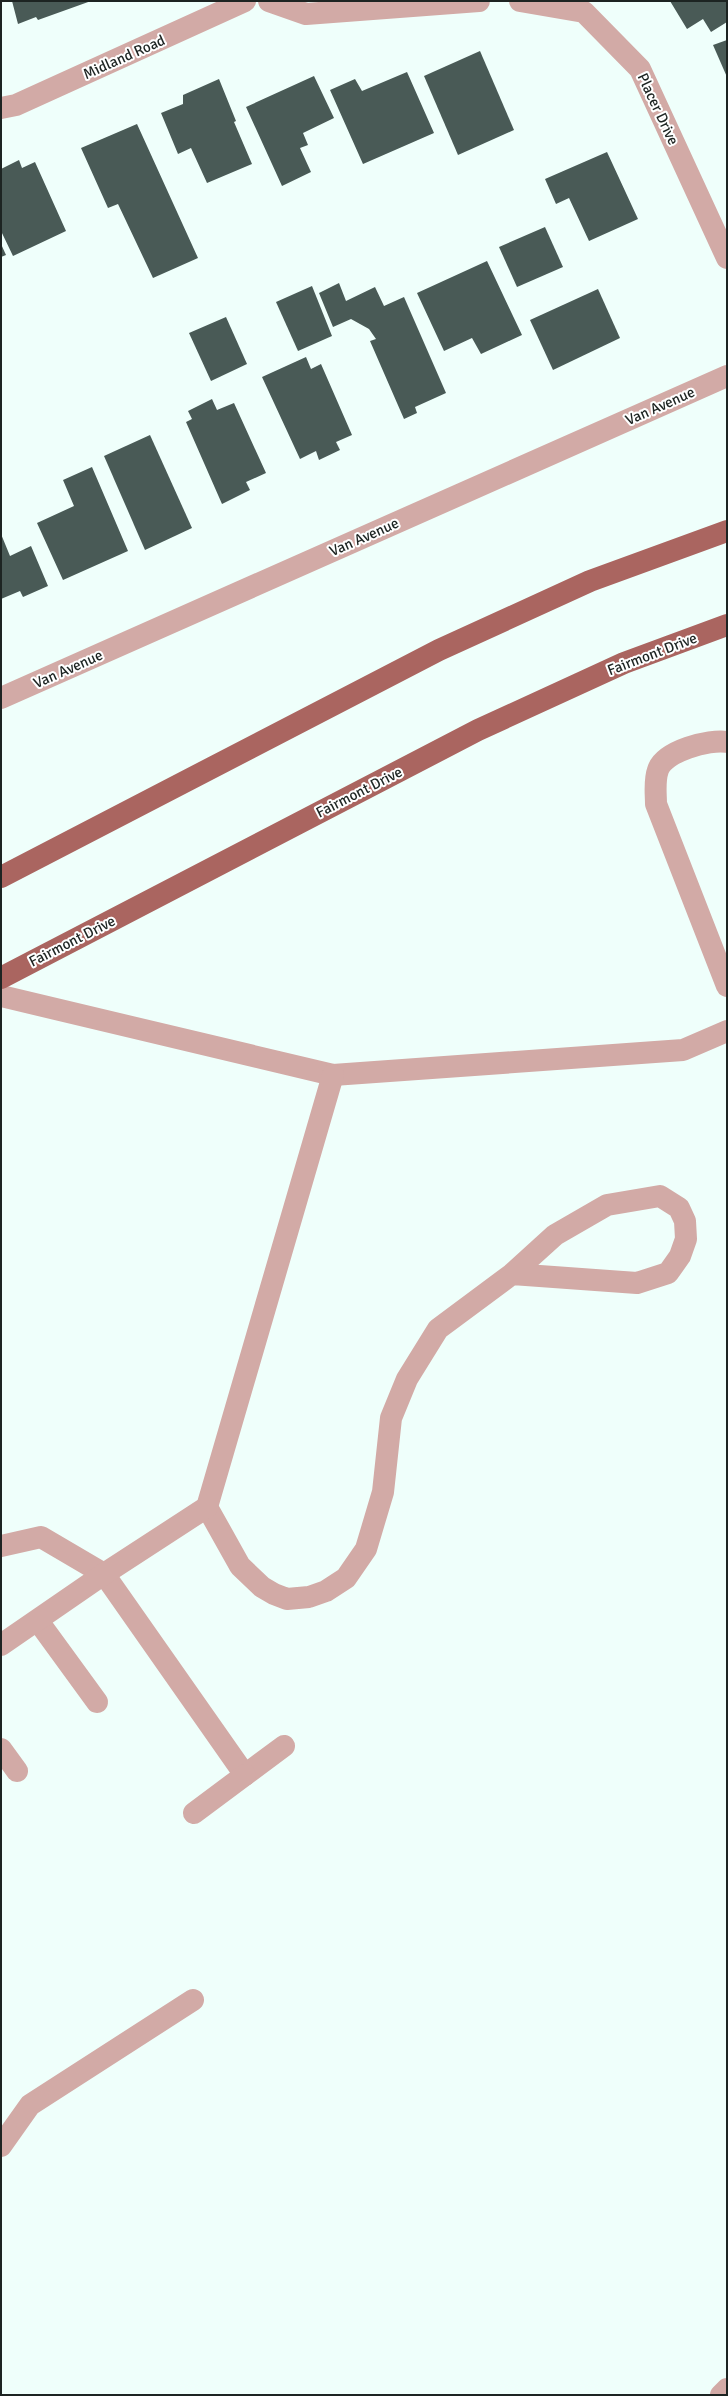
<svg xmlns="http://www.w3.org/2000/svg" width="728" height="2396" font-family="Signika,sans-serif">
<rect width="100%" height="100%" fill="#effffb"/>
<g fill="#495a56">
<path d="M12,1H91L38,20L36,17L18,24Z"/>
<path d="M670,1H727V22L711,32L703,19L687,29Z"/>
<path d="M727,40V77L713,45Z"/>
<path d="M480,51L514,130L458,155L424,76Z"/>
<path d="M407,72L434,133L363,164L330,90L355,79L362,91Z"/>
<path d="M314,76L334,118L303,133L308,145L300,148L311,172L282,186L246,107Z"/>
<path d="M219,79L236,121L234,122L252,164L207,183L191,148L178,154L161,113L183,104V95Z"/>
<path d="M137,124L198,258L153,278L118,204L108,208L81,148Z"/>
<path d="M607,152L638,219L589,241L569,198L556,204L545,179Z"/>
<path d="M19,160L22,168L35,162L66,231L13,256L1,231V169Z"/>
<path d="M545,227L563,267L517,287L499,247Z"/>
<path d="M1,244L6,255L1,257Z"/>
<path d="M487,261L522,335L481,354L472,338L444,351L417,293Z"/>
<path d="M339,283L346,301L375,287L384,306L404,297L446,393L415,407L417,413L404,419L370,341L376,339L369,329L351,319L333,327L319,293Z"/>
<path d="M312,286L332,336L298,351L276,302Z"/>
<path d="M598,289L620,338L553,370L530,320Z"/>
<path d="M226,317L247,364L211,381L189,333Z"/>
<path d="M306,357L311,369L321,364L352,435L336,442L340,450L319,460L316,451L300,459L262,377Z"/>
<path d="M212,399L217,410L234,403L266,473L246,482L250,490L222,504L186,422L192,419L188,411Z"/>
<path d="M150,435L192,528L145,550L104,456Z"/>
<path d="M92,467L128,551L63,580L37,523L74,506L63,480Z"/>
<path d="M1,534L10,556L31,546L48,586L23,597L20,591L1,599Z"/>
</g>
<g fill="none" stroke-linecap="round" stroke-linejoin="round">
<g stroke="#d2aaa6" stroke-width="22">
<path d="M269,1L306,14L479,1"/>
<path d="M520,1L584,12L640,69L727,258"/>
<path d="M1,108L16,105L245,1"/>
<path d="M1,698L727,376"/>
<path d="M727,742C709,739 664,751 658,770C654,781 656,794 656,804L727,986"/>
<path d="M1,996L333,1075L683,1050L727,1031"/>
<path d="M207,1507L240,1566L262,1587L274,1594L287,1599L309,1597L326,1591L346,1578L366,1549L383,1492L391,1418L407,1379L438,1329L512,1274L555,1235L607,1205L660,1196L679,1208L685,1221L686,1239L680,1256L668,1273L637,1283L512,1274"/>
<path d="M1,1546L41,1537L104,1574L245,1775L284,1746"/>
<path d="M38,1621L97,1702"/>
<path d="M1,1645L104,1574L207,1507L333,1075"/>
<path d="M1,1749L17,1771"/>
<path d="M194,1813L245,1775"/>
<path d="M1,2146L30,2105L193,2000"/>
<path d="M721,2395L727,2389"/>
</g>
<g stroke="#aa6560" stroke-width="22">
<path d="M1,877L439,650L590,581L727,531"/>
<path d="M1,978L478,730L624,663L727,625"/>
</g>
</g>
<g text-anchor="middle" stroke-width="4" stroke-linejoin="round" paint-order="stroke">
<g font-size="15" fill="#1d2422" stroke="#fff">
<text transform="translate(124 57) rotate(-24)" y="5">Midland Road</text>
<text transform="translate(658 109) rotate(65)" y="5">Placer Drive</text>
<text transform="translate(660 406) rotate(-24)" y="5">Van Avenue</text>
<text transform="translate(364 537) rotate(-24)" y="5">Van Avenue</text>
<text transform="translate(652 654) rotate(-21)" y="5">Fairmont Drive</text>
<text transform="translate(68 669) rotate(-24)" y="5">Van Avenue</text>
<text transform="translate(359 792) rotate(-27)" y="5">Fairmont Drive</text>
<text transform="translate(72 941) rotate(-27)" y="5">Fairmont Drive</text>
</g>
</g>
<rect width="728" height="2396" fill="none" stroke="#1d2422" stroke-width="4"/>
</svg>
